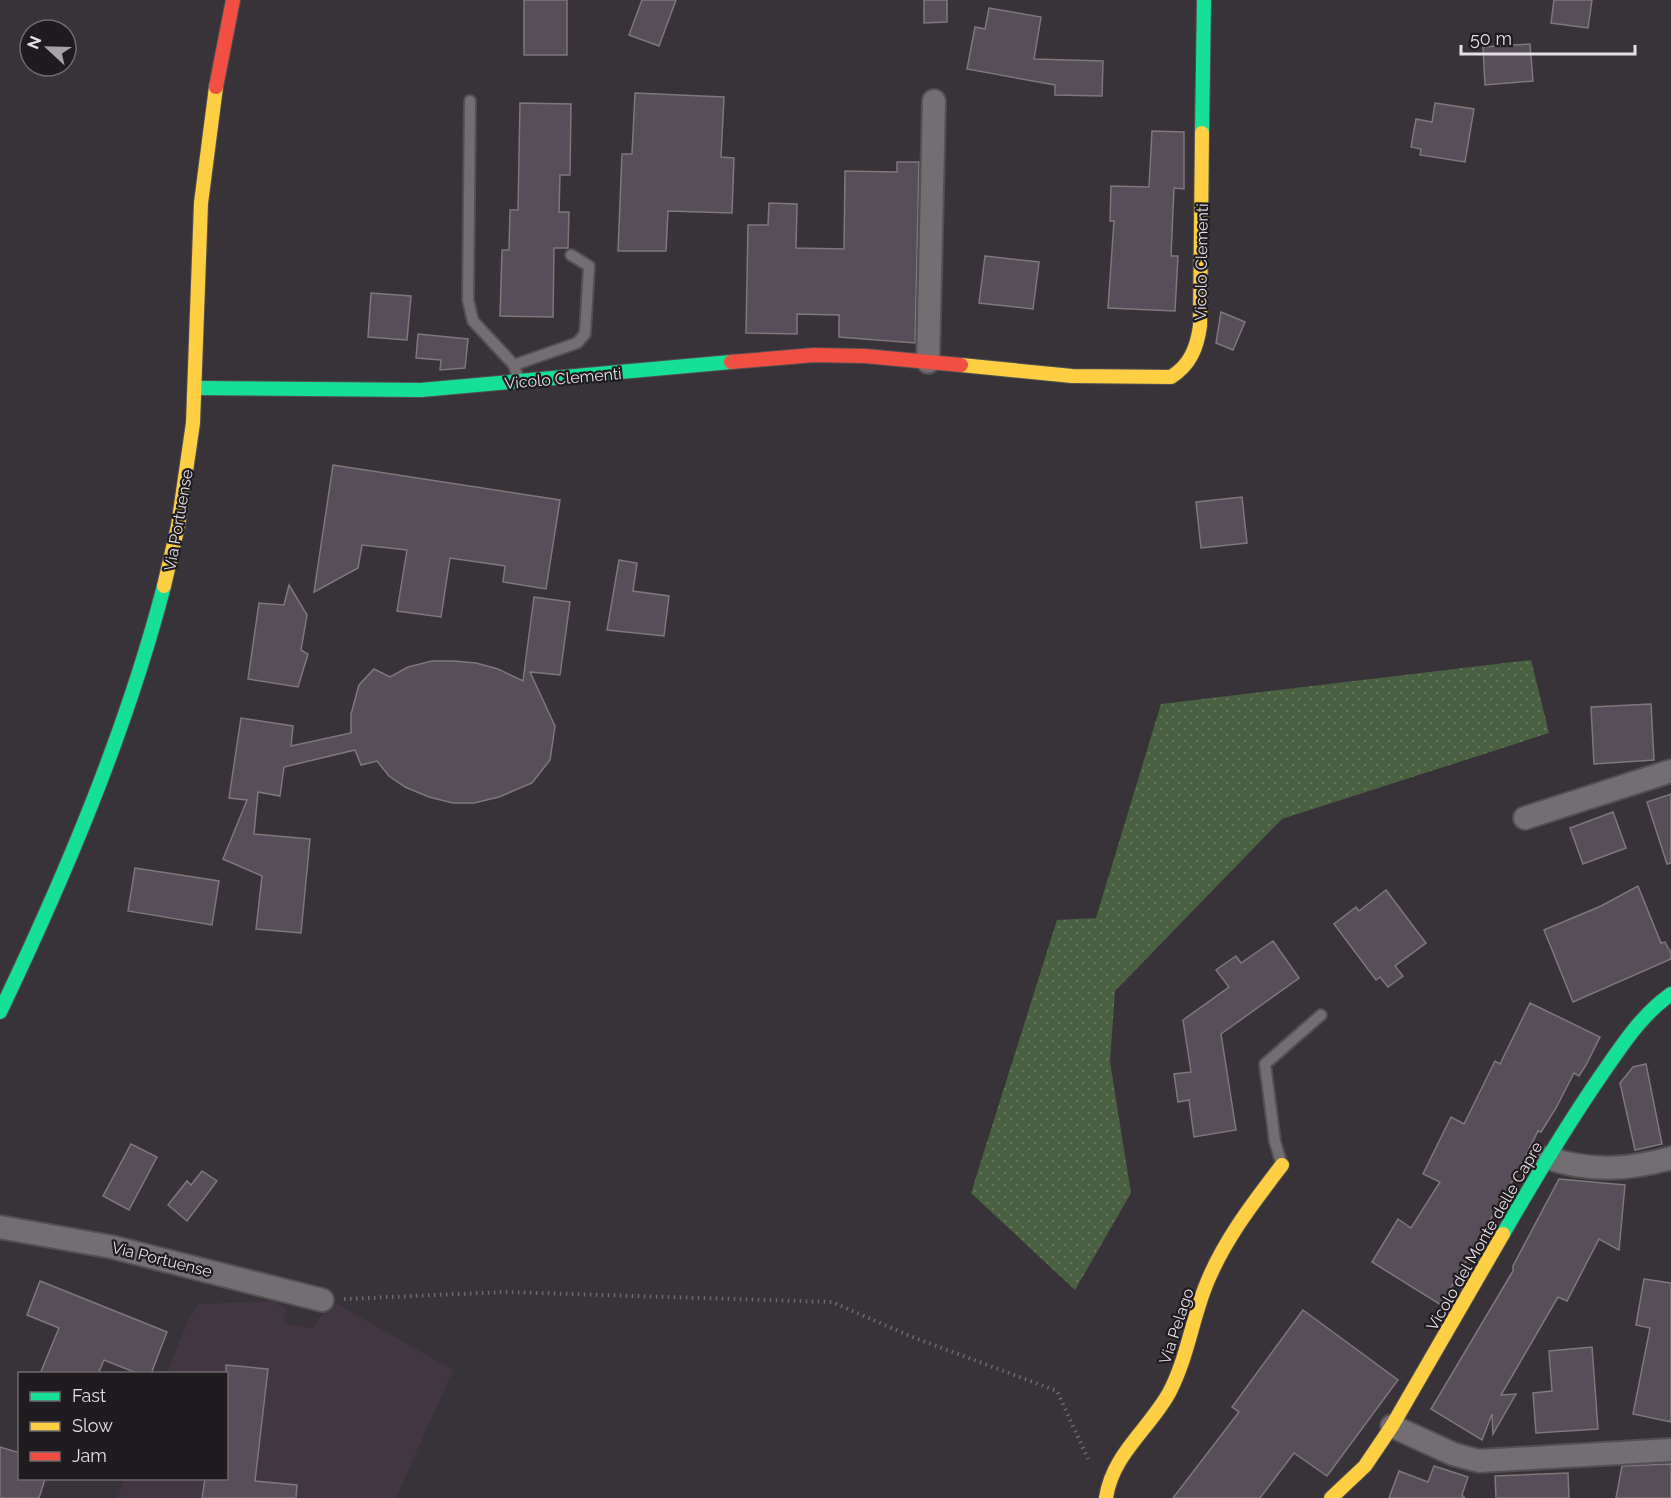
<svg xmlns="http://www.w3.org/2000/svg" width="1671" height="1498" font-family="Raleway,sans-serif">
<defs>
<pattern id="grass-dots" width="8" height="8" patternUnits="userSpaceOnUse" patternTransform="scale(1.5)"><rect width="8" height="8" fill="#496140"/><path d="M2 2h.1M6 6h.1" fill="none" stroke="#63775b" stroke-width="1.8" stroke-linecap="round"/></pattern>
</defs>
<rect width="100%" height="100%" fill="#383338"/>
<path fill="#423642" d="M274,1301L285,1309L284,1324L313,1328L332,1301L453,1370L396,1498H117L125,1479L226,1478V1374L167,1373L188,1320L199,1304Z"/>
<path fill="url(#grass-dots)" d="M1531,660L1549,733L1282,819L1115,991L1110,1062L1131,1193L1075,1290L971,1193L1057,920L1096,918L1161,704Z"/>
<g fill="#584e59" stroke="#7c787c" stroke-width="1.5">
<rect x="524" y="0" width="43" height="55"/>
<path d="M642,0H676L659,46L629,35Z"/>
<path d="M924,0H947V22L924,23Z"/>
<path d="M1554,0H1592L1588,28L1551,23Z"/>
<path d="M989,8L1041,17L1034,59L1103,61L1102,96L1055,95V85L967,69L975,27L985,29Z"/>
<path d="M1530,44L1533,81L1485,85L1483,47Z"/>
<path d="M635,93L724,97L721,157L734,158L732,213L668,211L666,251H618L622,154H632Z"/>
<path d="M520,103L571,104L570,175H560L559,212H569L568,248H554L553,317L500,316L502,250H509L510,210H518Z"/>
<path d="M1435,103L1474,109L1465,162L1420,155L1421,149L1411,147L1416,119L1432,122Z"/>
<path d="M1152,131L1184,132V189L1174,188L1171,256H1178L1175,311L1108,308L1114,221H1110L1111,186L1149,187Z"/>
<path d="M897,162H919L915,343L839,337V315L797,314V334L746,333L748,225H768L769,203L797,204L796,248L844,249L845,171L897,172Z"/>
<path d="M985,256L1039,262L1033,309L979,303Z"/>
<path d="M371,293L411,296L407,340L368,337Z"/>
<path d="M1221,312L1245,322L1233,350L1216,343Z"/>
<path d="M418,334L468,339L465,368L440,370L441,360L416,358Z"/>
<path d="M333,465L560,500L546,589L503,582L505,566L450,558L441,617L397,611L407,550L362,545L358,568L314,592Z"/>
<path d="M1242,497L1247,543L1201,548L1196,502Z"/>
<path d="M619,560L637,563L633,591L669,596L664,636L607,630Z"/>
<path d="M289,585L307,615L301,650L308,654L298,687L248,679L259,603L284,605Z"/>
<path d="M534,597L570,602L560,675L530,672L555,726L550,760L532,783L499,797L474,803H453L429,797L405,787L389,776L377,761L361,765L355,750L284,767L280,796L258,792L254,834L310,839L301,933L256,929L262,876L223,859L247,800L229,798L241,718L293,726L291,746L351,733V714L359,685L374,669L390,677L408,667L432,661H454L476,663L498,669L523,681Z"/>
<path d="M1651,704L1654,760L1594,764L1591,707Z"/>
<path d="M1671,794V863L1667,864L1647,802Z"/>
<path d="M1613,812L1626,848L1583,864L1570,828Z"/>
<path d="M135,868L219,881L212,925L128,911Z"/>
<path d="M1638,886L1661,943L1665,942L1671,953V959L1573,1002L1544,930L1601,906Z"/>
<path d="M1386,890L1426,943L1395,966L1403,976L1388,987L1380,977L1376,980L1334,924L1356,907L1359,911Z"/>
<path d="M1273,941L1299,978L1221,1034L1236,1130L1194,1137L1189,1100L1178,1102L1174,1074L1191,1072L1183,1020L1229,987L1216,970L1236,956L1241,963Z"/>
<path d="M1530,1003L1600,1037L1586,1065L1579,1076L1574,1073L1556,1108L1541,1132L1538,1131L1515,1177L1441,1305L1372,1262L1398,1219L1411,1228L1440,1182L1423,1174L1451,1117L1464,1124L1495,1061L1500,1064Z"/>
<path d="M1646,1064L1662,1144L1635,1150L1620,1083L1633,1067Z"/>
<path d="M131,1144L157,1157L129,1210L103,1196Z"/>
<path d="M202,1171L217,1181L187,1221L168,1205L187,1181L191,1185Z"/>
<path d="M1559,1179L1625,1185L1619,1250L1599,1239L1567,1301L1558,1297L1501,1395L1516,1394L1493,1434L1492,1414L1482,1440L1431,1409L1513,1271V1266Z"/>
<path d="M1644,1279L1671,1283V1422L1633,1414L1650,1328L1636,1325Z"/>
<path d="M40,1281L167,1332L151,1374H139L104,1360L98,1374H40L59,1328L27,1315Z"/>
<path d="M1303,1310L1398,1380L1327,1476L1294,1453L1260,1498H1173L1239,1412L1232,1407Z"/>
<path d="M1592,1347L1598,1429L1536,1433L1533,1393L1552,1391L1549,1351Z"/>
<path d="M226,1365L268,1369L255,1481L297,1485L296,1498H202L205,1479H226Z"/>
<path d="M0,1447L20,1453V1479H45L39,1498H0Z"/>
<path d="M1671,1464V1498H1616L1622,1466Z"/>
<path d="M1434,1466L1468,1477L1462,1495L1465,1498H1389L1399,1471L1428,1482Z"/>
<path d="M1568,1473L1569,1498H1496L1495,1476Z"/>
</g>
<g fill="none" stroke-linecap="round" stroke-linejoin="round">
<g stroke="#534f53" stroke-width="14">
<g id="lane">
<path d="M470,101L468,300L473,321L514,365L518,378"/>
<path d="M514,365L577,343L585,334L589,266L571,255"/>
<path d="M1281,1162L1275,1142L1265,1064L1321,1015"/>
</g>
</g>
<g stroke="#534f53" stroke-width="26">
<g id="street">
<path d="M928,362L934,101"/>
<path d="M1525,818L1671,771"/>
<path d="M1548,1158C1590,1172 1628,1170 1671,1158"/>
<path d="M0,1227L112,1247L322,1300"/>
<path d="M1392,1426L1453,1454L1479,1461L1671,1450"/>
</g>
</g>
<g stroke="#534f53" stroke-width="16">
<g id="fast">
<path d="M1202,133L1204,0"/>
<path d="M196,388L421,390L731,362"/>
<path d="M0,1012C65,876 126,732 164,586"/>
<path d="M1503,1234C1534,1180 1565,1128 1600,1077C1621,1047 1640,1016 1671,994"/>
</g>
</g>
<g stroke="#534f53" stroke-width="16">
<g id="slow">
<path d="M961,365L1072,376L1171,377C1190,365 1197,348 1200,326L1202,133"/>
<path d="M164,586L178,526L193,423L201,203L216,87"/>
<path d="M1106,1498C1112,1455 1149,1429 1169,1393C1187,1359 1192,1320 1206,1285C1224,1240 1253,1203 1282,1165"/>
<path d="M1331,1498L1365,1466L1392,1426L1503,1234"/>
</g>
</g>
<g stroke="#534f53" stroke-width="16">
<g id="jam">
<path d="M216,87L233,0"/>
<path d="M731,362L814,355L865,356L961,365"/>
</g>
</g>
<path stroke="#6e696e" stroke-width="4" stroke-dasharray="1.5 4.5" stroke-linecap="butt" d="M344,1299L505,1292L832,1302L910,1336L1057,1391L1088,1459"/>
<use href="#lane" stroke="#726e72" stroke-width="10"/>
<use href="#street" stroke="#726e72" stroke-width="22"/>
<use href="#fast" stroke="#16e098" stroke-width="14"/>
<use href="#slow" stroke="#ffcf43" stroke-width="14"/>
<use href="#jam" stroke="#f24e42" stroke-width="14"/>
</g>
<g text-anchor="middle" stroke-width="4.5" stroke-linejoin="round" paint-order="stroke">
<g font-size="16" fill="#e4dfe5" stroke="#1f1b1f">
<text transform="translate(1201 262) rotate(-89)" y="6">Vicolo Clementi</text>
<text transform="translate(563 378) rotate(-5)" y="6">Vicolo Clementi</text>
<text transform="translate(178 520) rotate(-80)" y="6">Via Portuense</text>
<text transform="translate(1484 1236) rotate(-60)" y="6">Vicolo del Monte delle Capre</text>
<text transform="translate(162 1259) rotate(14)" y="6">Via Portuense</text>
<text transform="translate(1176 1326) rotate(-72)" y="6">Via Pelago</text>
</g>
</g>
<rect x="18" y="1372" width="210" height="108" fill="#1f1b1f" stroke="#6e696e" stroke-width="1.5"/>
<rect x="30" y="1392" width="30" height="9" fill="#16e098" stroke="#6e696e" stroke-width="1.5"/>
<text x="72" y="1402" font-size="18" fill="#e4dfe5">Fast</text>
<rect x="30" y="1422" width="30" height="9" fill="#ffcf43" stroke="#6e696e" stroke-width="1.5"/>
<text x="72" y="1432" font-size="18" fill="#e4dfe5">Slow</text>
<rect x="30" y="1452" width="30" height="9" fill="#f24e42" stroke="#6e696e" stroke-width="1.5"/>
<text x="72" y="1462" font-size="18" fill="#e4dfe5">Jam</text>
<g transform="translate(48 48) rotate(292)"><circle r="28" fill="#1f1b1f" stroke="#6e696e" stroke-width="1.5"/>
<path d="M0-4.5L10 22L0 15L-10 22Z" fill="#a8a3a8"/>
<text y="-9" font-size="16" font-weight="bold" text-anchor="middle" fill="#e4dfe5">N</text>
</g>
<path d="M1461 45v9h174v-9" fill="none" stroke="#e4dfe5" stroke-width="3"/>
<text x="1470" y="45" font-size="18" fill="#e4dfe5" stroke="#1f1b1f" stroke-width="4.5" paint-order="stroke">50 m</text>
</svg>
